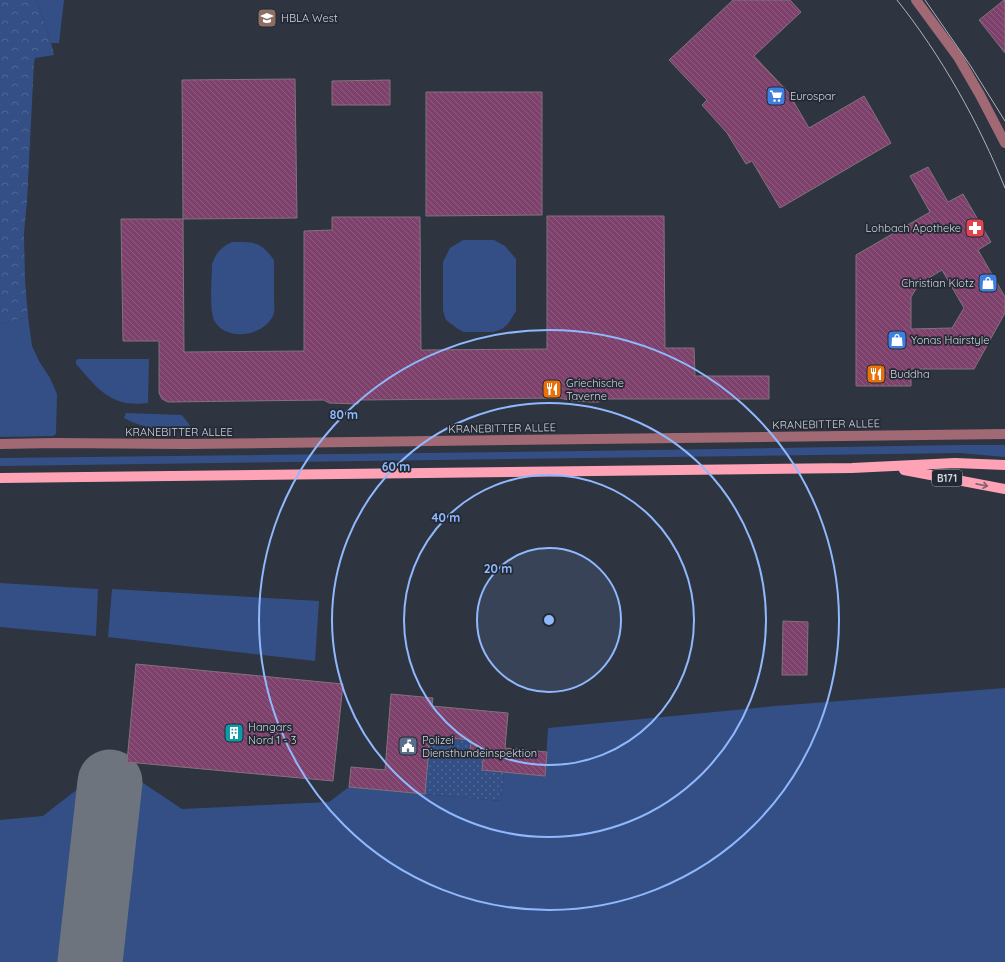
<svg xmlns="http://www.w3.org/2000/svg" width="1005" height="962" font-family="Quicksand,sans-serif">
<defs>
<pattern id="forest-crowns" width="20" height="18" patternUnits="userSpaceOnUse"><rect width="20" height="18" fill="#344f86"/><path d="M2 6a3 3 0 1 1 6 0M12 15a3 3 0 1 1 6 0" fill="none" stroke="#506796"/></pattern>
<pattern id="garden-dots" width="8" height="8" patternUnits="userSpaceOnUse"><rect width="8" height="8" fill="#344f86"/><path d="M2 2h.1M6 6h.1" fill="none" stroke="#506796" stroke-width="1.8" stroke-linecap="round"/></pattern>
<pattern id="building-back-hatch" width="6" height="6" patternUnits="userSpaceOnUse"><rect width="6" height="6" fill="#7d416c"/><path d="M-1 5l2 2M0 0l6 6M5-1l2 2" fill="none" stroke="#8e5c80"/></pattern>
</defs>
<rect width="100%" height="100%" fill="#2e3440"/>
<g fill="#344f86">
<path d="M37,0H64L59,43H51Z"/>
<path d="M463,240H494L505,246L516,259V311L508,324L502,329L493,332H464L458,329L446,320L443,311V262L450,248Z"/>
<path d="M232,242C255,242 260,241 274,260C274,273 274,285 274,297C274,302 275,308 274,313C267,336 225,343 214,320C209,308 212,278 212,264C216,253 221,247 232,242Z"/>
<path d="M28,317L32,346L39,361L50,378L57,394L56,434L53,436L0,437V324Z"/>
<path d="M78,359H149L148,403C111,408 98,389 76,364V360Z"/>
<path d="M126,413L182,415L191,427L188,430C167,430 143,429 124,418Z"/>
<path d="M960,445H1005V457L960,453L0,466V458L585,451Z"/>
<path d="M0,583L98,589L96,636L0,627Z"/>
<path d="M112,589L319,601L315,661L108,637Z"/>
<path d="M1005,688V962H0V820L43,816L84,784L110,782L140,781L182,809L329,802L349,787L501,801L504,772L545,776L548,728L776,706Z"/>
</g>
<path fill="url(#forest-crowns)" d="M0,0H37L51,43L54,55L35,58L34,62L27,201L24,233L25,280L28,317L0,324Z"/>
<path fill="url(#garden-dots)" d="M430,736L471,740L470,751L484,752L483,770L504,772L501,801L425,794Z"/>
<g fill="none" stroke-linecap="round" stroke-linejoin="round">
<path stroke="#6e747e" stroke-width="65" d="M90,962L110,782"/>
</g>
<g fill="url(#building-back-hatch)" stroke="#81737c" fill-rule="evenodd">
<path d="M733,0H790L801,12L754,56L788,92L809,128L864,96L891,143L780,208L752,161L746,164L727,133L702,105L707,100L669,60Z"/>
<path d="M1004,0H1005V53L979,20Z"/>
<path d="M295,79L297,218L183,219L182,80Z"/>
<path d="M390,80V105H332V81Z"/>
<path d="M426,92H542V215L426,216Z"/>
<path d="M928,167L948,202L963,194L991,242L978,250L1005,297V313L974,369H911V386H856V255L930,212L910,176ZM942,270L964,308L952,328L911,329V297L919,284Z"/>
<path d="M547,216H664L665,348H694L695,376H769V399H604L599,402H591L573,401L560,398L360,400L358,404L329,403L324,400L168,402L162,399L159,393V341H123L121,219H183L184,352L304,351V231L332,230V217H420L421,350L547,349Z"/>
<path d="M783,621L808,622L807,675H782Z"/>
<path d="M136,664L343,684L333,781L127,762Z"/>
<path d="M391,694L433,698L432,706L508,713L505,748L547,752L545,776L482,770L484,752L470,751L471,740L430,736L425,794L349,787L351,767L385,770Z"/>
</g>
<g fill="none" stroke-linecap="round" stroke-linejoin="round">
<g stroke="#a06974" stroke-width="10">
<path d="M916,0L958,57L980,95L1005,143"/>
<path d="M0,444L55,443L185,444L1005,434"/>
</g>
<g stroke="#fea3b6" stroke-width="10">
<path d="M904,470L1005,489"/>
<path d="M0,478L852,468L955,463L1005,465"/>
</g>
<g stroke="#afb3bb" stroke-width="1">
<path d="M897,0C941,55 979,123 1005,188"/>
<path d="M925,0L970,65L1005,121"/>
</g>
</g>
<defs><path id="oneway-shaft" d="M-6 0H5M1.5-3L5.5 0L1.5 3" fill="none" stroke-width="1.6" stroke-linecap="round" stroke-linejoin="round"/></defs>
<use stroke="#86606f" href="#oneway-shaft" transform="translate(982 485) rotate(11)"/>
<circle cx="549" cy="620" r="72" fill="#8fb8fd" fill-opacity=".12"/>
<g fill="none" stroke="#8fb8fd" stroke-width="2">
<circle cx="549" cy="620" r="72"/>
<circle cx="549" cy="620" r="145"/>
<circle cx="549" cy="620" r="217"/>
<circle cx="549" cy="620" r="290"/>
</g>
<defs>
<g id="school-square" transform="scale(1)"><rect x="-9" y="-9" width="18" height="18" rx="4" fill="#8d6e63" stroke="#242a35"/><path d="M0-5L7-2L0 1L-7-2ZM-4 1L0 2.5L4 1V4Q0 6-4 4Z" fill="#fff"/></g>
<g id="supermarket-square" transform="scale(1)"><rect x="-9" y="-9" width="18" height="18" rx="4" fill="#3f7fe0" stroke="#242a35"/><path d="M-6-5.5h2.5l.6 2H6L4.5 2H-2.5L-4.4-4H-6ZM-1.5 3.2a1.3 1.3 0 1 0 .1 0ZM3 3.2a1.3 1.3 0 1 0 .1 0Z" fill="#fff"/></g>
<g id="pharmacy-square" transform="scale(1)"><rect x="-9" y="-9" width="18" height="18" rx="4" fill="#e0444e" stroke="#242a35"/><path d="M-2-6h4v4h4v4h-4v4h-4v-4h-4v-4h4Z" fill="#fff"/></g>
<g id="shop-square" transform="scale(1)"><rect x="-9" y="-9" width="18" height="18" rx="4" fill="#3f7fe0" stroke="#242a35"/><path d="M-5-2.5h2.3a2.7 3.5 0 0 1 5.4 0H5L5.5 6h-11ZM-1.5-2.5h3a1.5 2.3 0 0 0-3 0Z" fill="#fff"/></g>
<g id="restaurant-square" transform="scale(1)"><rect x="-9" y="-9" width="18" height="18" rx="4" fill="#e8710a" stroke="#242a35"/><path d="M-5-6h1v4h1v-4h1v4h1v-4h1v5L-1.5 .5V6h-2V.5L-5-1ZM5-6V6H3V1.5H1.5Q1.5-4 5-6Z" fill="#fff"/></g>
<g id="building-square" transform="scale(1)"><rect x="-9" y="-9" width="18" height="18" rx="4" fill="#0f9aa8" stroke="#242a35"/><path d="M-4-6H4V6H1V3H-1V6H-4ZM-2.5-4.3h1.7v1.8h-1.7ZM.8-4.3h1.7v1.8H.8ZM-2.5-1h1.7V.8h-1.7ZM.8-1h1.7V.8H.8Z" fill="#fff"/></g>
<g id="civic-square" transform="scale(1)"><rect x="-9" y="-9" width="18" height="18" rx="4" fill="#5c6f8a" stroke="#242a35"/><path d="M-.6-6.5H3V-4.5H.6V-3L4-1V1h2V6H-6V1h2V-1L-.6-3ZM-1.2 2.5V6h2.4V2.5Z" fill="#fff"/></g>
</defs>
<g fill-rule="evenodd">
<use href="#school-square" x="267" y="18"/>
<use href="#supermarket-square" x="776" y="96"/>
<use href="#pharmacy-square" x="975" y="228"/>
<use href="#shop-square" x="988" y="283"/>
<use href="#shop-square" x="897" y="340"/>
<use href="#restaurant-square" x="876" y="374"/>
<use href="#restaurant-square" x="552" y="389"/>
<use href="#building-square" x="234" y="733"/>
<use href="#civic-square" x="408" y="746"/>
</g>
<g text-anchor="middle" stroke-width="3.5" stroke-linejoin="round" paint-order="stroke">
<rect fill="#242a35" stroke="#9da2aa" stroke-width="1" x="932" y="470" width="30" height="16" rx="3"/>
<g font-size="10" font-weight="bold" fill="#d1d5dc">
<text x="947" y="482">B171</text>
</g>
<g font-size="11" fill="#d1d5dc" stroke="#242a35" text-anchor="start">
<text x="281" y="22">HBLA West</text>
<text x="790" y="100">Eurospar</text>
<text x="961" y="232" text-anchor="end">Lohbach Apotheke</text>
<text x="974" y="287" text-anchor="end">Christian Klotz</text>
<text x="911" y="344">Yonas Hairstyle</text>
<text x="890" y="378">Buddha</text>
<text x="566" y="387">Griechische<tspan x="566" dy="13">Taverne</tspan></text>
<text x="248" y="731">Hangars<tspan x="248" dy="13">Nord 1 - 3</tspan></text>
<text x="422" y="744">Polizei<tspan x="422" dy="13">Diensthundeinspektion</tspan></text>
</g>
<g font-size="11" fill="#d1d5dc" stroke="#242a35">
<text transform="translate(826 424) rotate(-1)" y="4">KRANEBITTER ALLEE</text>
<text transform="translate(502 428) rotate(-1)" y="4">KRANEBITTER ALLEE</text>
<text x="179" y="436">KRANEBITTER ALLEE</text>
</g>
</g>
<circle cx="549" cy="620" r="6" fill="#8fb8fd" stroke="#242a35" stroke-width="2"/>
<g font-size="12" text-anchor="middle" font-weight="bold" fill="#8fb8fd" stroke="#242a35" stroke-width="3.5" stroke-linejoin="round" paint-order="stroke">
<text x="344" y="419">80 m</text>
<text x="396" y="471">60 m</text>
<text x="446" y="522">40 m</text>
<text x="498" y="573">20 m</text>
</g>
</svg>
